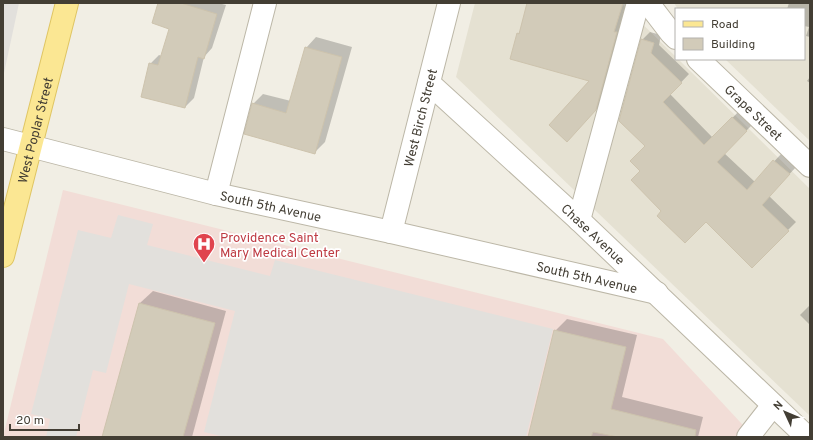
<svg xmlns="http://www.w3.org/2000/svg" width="813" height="440" font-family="Overpass,sans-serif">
<rect width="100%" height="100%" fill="#f1eee4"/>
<g fill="#e5e1d2">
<path d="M475,3H621L676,57V59H678L810,189V416L456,77Z"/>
<path d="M674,3H810V141L725,59H804V9H678Z"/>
</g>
<path fill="#f2ddd7" d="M63,190L663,339L754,437H3Z"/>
<g fill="#e2e0dc">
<path d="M3,3H19L4,73H3Z"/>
<path d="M118,215L153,224L147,245L270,276L275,260L553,329L526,437H225L204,432L235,311L129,284L106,373L93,370L76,437H46L50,419L31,414L78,230L111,238Z"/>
</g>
<g fill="#0003">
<path d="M159,3H218L226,5L212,48L204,57L194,98L185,107L150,64L159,55L162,56L170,28Z"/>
<path d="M528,3H627L621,25L623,26L603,102L574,133L591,81L518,34L520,31Z"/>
<path d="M789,3H810V37L806,36L809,27L804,26V9H787Z"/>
<path d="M650,32L661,35L659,45L689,74L670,94L713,138L741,109L754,123L724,153L755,182L782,153L797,166L769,196L796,222L752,266L706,220L663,211L642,171L646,146L642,40Z"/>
<path d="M316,37L352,47L325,142L315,152L253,104L263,94L291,101L306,48Z"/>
<path d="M810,77V83L807,81Z"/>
<path d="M153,291L226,311L192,437H103L140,303Z"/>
<path d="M810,305V325L800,315Z"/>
<path d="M567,319L637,335L622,397L703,417L698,437H529L555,331Z"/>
</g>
<g fill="#d2cbb9" stroke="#cdc3ad">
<path d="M158,3H181L217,14L204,59L198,57L185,108L141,97L149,63L158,65L169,29L152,23Z"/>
<path d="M527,3H623L614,32H617L596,110L567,142L549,125L589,81L510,59L517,33L519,34Z"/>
<path d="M641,39L654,43L651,53L682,83L663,102L704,145L732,117L747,131L717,162L747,190L773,160L790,174L762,205L789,231L752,268L706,222L685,243L657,216L661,211L631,180L640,171L630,161L645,146L619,121Z"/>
<path d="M305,47L342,57L315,154L244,134L252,103L286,113Z"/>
<path d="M139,303L215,323L183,437H102Z"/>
<path d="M554,330L626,347L611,409L696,430L695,437H618L593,432L591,437H528Z"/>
</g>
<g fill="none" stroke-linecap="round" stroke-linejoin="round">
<g stroke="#bcb7a7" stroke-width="24">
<g id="minor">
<path d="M648,3L671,33L676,38"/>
<path id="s1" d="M698,59L810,166"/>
<path id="s2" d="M429,83L579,220L807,437"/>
<path id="s3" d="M3,139L216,194L391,232L657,293"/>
<path d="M216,194L265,3"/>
<path d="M579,220L638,3"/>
<path id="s4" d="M391,232L449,3"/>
<path d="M748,437L773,405"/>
</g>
</g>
<g stroke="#dfc563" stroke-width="24">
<g id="major">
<path id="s5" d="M3,256L67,3"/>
</g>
</g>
<use href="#minor" stroke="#fff" stroke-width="22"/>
<use href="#major" stroke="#fbe793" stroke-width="22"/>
</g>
<defs>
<g id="hospital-pin" transform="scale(1.15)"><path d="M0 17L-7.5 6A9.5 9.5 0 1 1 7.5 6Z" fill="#e0444e" stroke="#fff"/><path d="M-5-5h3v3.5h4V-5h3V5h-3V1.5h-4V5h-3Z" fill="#fff"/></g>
</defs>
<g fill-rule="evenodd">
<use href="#hospital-pin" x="204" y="244"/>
</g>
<g text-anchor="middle" stroke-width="3.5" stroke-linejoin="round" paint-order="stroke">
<g font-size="13" fill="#433e34" stroke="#fff">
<text dy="5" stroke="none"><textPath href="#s1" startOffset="77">Grape Street</textPath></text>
<text dy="5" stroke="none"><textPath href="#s4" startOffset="118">West Birch Street</textPath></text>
<text dy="5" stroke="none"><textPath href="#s5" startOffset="130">West Poplar Street</textPath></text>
<text dy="5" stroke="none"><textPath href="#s3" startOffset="276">South 5th Avenue</textPath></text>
<text dy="5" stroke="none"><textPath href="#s2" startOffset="223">Chase Avenue</textPath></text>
<text dy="5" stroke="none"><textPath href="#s3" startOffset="600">South 5th Avenue</textPath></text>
</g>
<g font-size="13" fill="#be3a42" stroke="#fff" text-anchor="start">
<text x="220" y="242">Providence Saint<tspan x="220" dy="15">Mary Medical Center</tspan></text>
</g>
</g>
<rect width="813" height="440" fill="none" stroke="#433e34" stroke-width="8"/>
<rect x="675" y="8" width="130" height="52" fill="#ffffff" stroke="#b4b2ae"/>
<rect x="683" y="21" width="20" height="6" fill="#fbe793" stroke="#b4b2ae"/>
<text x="711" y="28" font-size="12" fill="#433e34">Road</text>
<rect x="683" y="38" width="20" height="12" fill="#d2cbb9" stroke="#b4b2ae"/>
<text x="711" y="48" font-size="12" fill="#433e34">Building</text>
<g transform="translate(785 412) rotate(314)" stroke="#ffffff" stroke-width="3" paint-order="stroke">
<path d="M0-3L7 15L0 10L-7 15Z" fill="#433e34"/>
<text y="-6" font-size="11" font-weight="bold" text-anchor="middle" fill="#433e34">N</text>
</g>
<path d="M10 424v6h69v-6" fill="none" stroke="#433e34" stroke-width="2"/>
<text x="16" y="424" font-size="12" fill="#433e34" stroke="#ffffff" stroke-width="3" paint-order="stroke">20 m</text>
</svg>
